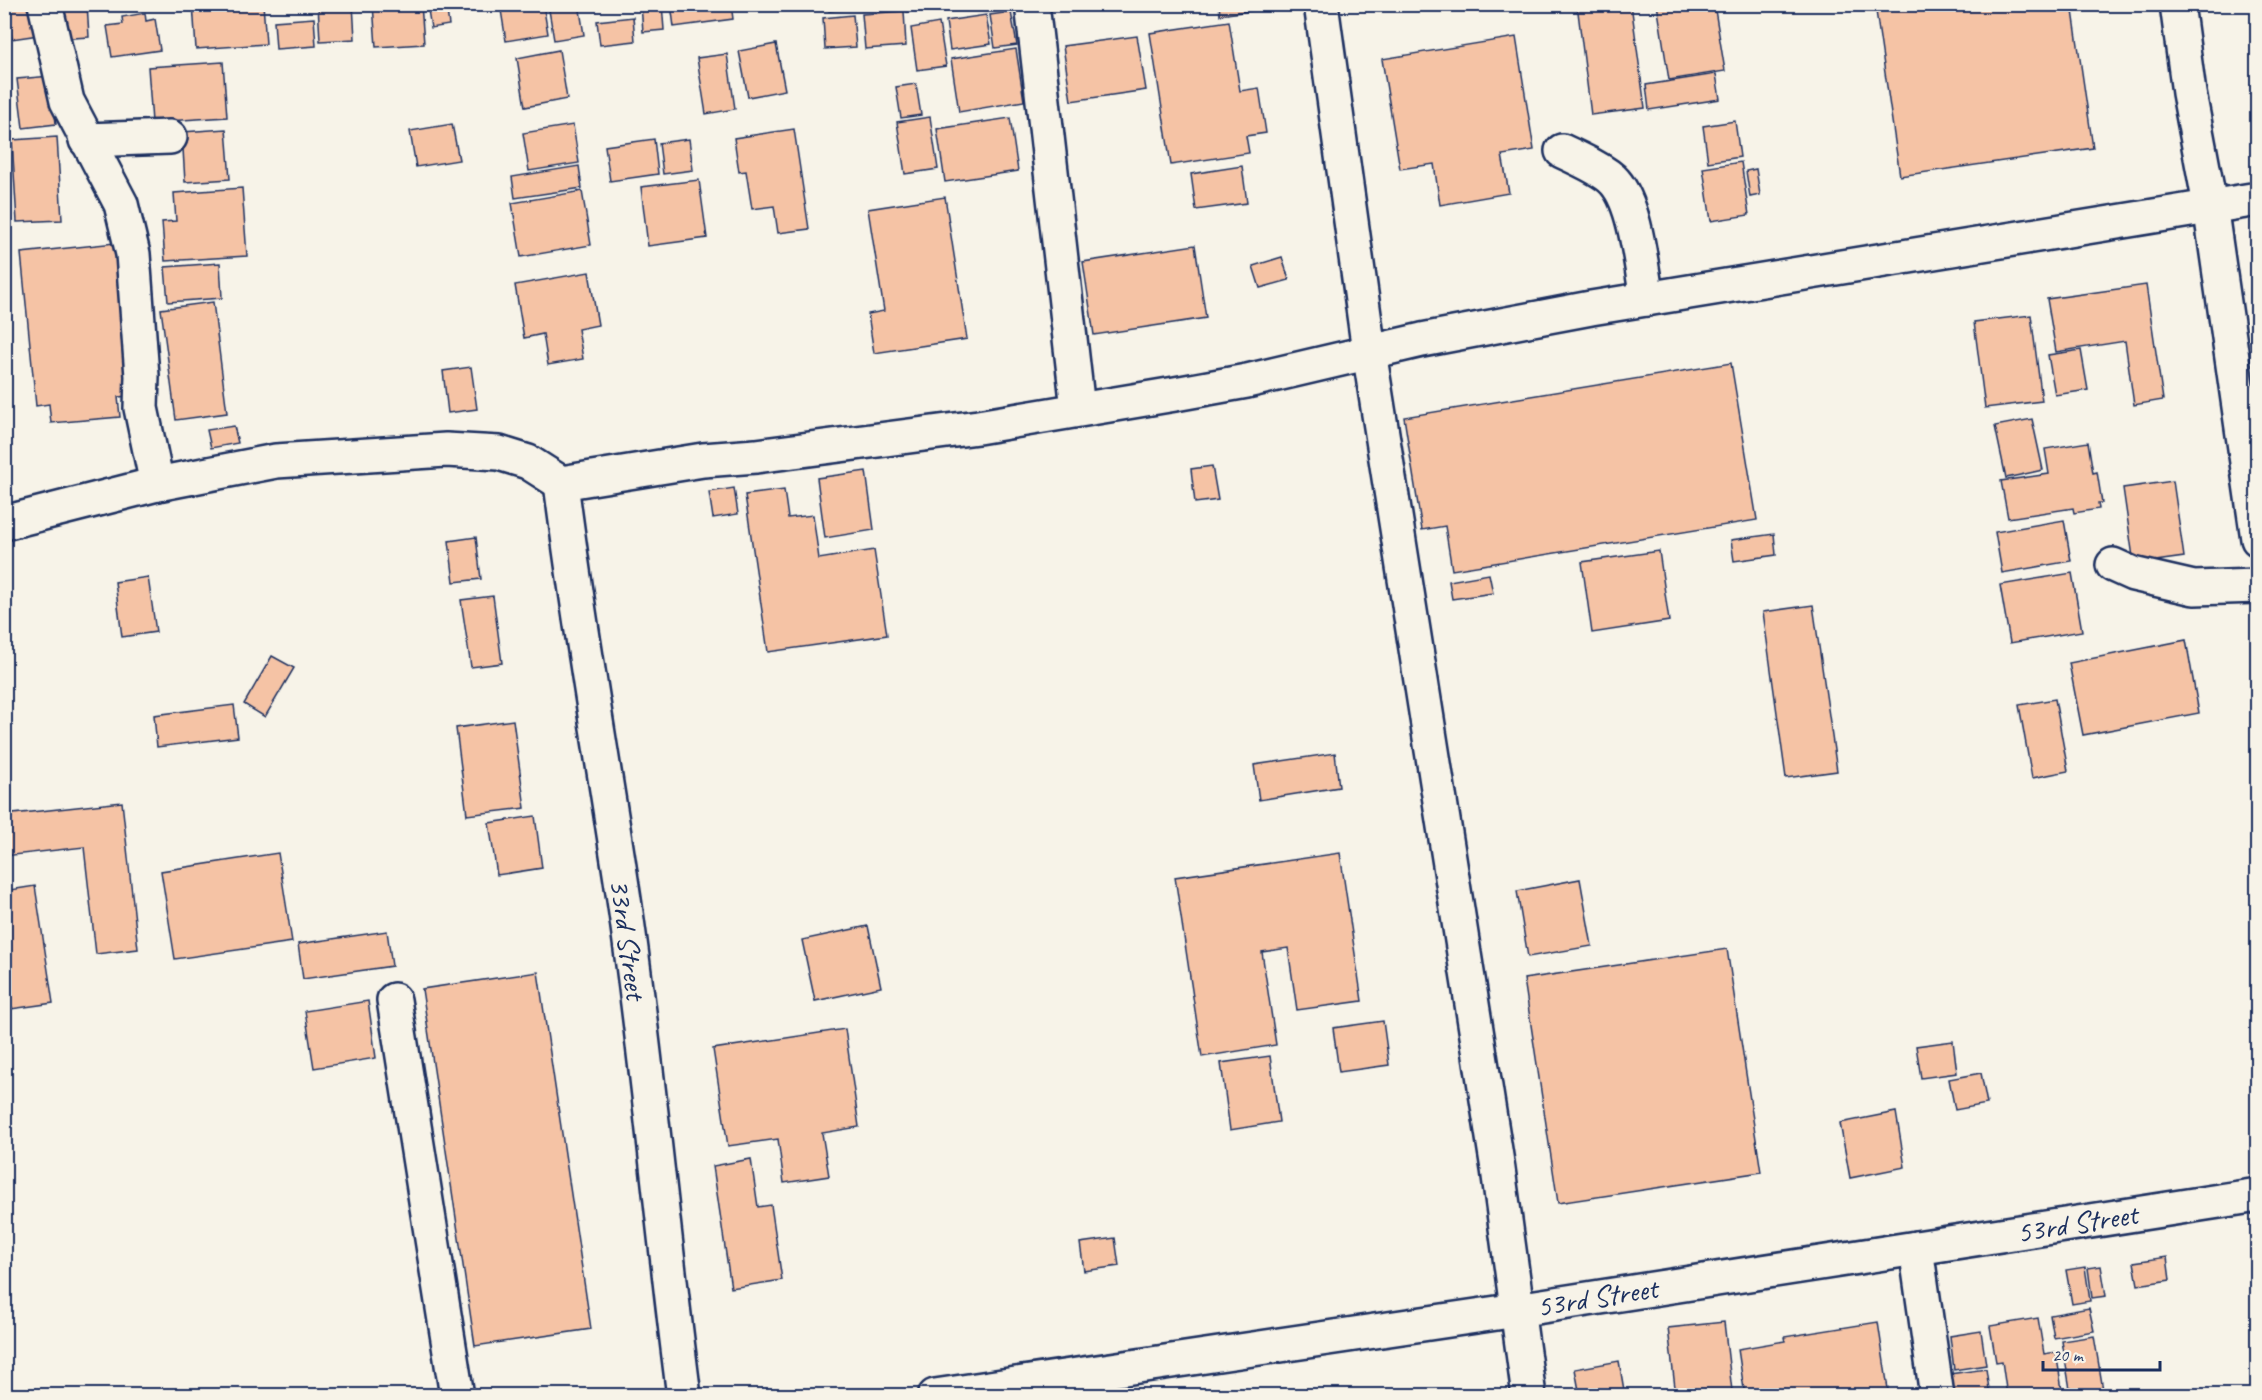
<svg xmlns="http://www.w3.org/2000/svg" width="2262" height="1400" font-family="Caveat,sans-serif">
<rect width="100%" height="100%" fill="#f7f3e8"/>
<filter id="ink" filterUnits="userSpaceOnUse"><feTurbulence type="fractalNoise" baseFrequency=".0167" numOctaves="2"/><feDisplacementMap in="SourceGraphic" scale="12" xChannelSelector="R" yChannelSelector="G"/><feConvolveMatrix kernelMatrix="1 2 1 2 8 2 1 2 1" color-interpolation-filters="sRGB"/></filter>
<g filter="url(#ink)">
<g fill="#f5c3a5" stroke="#1b2f5e" stroke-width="1.5">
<path d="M7,4H40L45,34L12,39Z"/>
<path d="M54,4H87L89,37L57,39Z"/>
<path d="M193,4H263L266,44L196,49Z"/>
<path d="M318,4H353L355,39L320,41Z"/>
<path d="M373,4H421L424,44L376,47Z"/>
<path d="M427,4H446L449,25L431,28Z"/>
<path d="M500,4H543L548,34L506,41Z"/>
<path d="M548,4H579L584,35L554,40Z"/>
<path d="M641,4H662L664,30L643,32Z"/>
<path d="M671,4H731L733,19L674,27Z"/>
<path d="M746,4H785L786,5L747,10Z"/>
<path d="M828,4H854L855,8L829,11Z"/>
<path d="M862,4H898V7L862,10Z"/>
<path d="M906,4H943V6L907,12Z"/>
<path d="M1219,4H1263V9L1220,15Z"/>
<path d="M1577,4H1631L1645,108L1591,115Z"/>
<path d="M1657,4H1714L1725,71L1669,80Z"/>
<path d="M1875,4H2072L2093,148L1900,176Z"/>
<path d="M904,11L906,46L865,49L862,14Z"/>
<path d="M1011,12L1017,45L995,48L990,15Z"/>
<path d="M145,13L146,21L155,19L160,50L112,57L107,26L123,24L122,17Z"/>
<path d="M853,15L856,47L825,49L823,18Z"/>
<path d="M986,15L991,44L950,50L946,21Z"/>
<path d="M633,17L635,41L600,45L597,21Z"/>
<path d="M314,18L316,46L276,49L274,21Z"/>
<path d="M1229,21L1240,91L1259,88L1266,133L1246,136L1249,153L1171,165L1150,33Z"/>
<path d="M939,23L946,66L917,70L911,28Z"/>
<path d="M1137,36L1146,90L1071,101L1063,46Z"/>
<path d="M1516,37L1534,150L1502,155L1509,193L1440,205L1434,164L1400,169L1382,59Z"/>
<path d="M776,44L785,90L748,97L739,51Z"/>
<path d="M1016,49L1024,101L959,112L951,59Z"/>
<path d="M559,50L567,99L525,107L517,58Z"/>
<path d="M727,54L735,109L706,114L697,58Z"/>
<path d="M223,62L227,117L152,122L148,67Z"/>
<path d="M1716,74L1720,99L1649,110L1646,85Z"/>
<path d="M51,76L56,124L23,128L17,79Z"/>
<path d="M916,84L921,115L901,118L896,87Z"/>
<path d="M930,117L938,169L905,174L897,122Z"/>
<path d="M1010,118L1018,171L945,182L937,129Z"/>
<path d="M1735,121L1740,157L1708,162L1703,126Z"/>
<path d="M452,124L459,160L416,167L410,131Z"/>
<path d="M573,125L579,163L529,171L523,133Z"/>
<path d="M226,129L230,179L185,182L182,132Z"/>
<path d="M794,129L809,229L778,233L774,206L752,209L746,171L739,172L734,138Z"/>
<path d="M57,137L62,220L17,222L12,140Z"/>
<path d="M654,139L658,174L610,181L605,146Z"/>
<path d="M689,139L693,170L663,174L659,143Z"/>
<path d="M1741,162L1749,215L1711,221L1703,168Z"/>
<path d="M579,166L582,188L515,198L512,177Z"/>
<path d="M1242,166L1247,203L1196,210L1191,174Z"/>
<path d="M1756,169L1760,195L1750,197L1746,171Z"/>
<path d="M699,180L707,238L648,246L641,187Z"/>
<path d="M242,188L247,256L165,261L162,222L176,221L174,193Z"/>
<path d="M582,191L591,245L521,257L512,203Z"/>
<path d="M945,197L967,339L874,353L868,314L884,311L868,209Z"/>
<path d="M115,243L130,396L118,397L120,417L51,423L49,404L36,406L21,253Z"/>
<path d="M1195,245L1206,318L1094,335L1083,262Z"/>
<path d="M1282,257L1289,280L1260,288L1253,266Z"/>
<path d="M220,263L222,298L168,302L165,267Z"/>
<path d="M589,272L598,325L578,329L583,359L548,365L543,334L524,338L515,285Z"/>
<path d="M2146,285L2163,400L2134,405L2125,341L2056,352L2047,299Z"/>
<path d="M213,302L227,413L176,420L161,309Z"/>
<path d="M2031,315L2042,401L1985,408L1974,322Z"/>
<path d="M2081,350L2088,390L2055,395L2048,355Z"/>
<path d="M1731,363L1757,520L1452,570L1445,526L1422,530L1404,417Z"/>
<path d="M471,367L477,409L448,413L443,371Z"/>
<path d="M2032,419L2043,470L2006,478L1995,426Z"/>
<path d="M234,426L238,443L211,448L207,430Z"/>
<path d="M2088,442L2093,473L2097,472L2102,503H2098L2099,509L2074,513L2073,508L2008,518L2001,481L2049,474L2045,449Z"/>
<path d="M1212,466L1218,500L1195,503L1191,469Z"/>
<path d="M866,471L874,530L825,538L817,478Z"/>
<path d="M2173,481L2184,557L2134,564L2123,488Z"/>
<path d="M734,488L738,514L713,518L709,492Z"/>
<path d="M784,490L788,518L813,515L819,559L874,550L887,635L768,652L745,495Z"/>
<path d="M2064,520L2071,561L2002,573L1995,532Z"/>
<path d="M1774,534L1776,555L1734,561L1731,540Z"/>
<path d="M476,537L481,579L454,582L449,541Z"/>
<path d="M1659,551L1669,621L1592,633L1582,562Z"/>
<path d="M2072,573L2082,631L2010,643L2000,585Z"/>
<path d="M1489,574L1493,593L1452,599L1449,581Z"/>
<path d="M148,577L156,632L122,637L115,582Z"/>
<path d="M493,596L502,663L471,667L461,600Z"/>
<path d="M1813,605L1837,771L1786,778L1763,612Z"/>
<path d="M2186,640L2199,713L2083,735L2069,663Z"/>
<path d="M272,656L294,668L265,717L244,704Z"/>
<path d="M2055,699L2068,771L2032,778L2019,705Z"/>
<path d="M234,705L238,737L157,747L154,715Z"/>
<path d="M513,720L525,808L467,815L456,728Z"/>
<path d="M1335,753L1339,787L1259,800L1254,765Z"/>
<path d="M122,802L138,949L96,954L84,847L4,856V815Z"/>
<path d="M535,816L542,868L497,875L489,823Z"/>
<path d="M278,853L292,942L175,959L161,871Z"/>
<path d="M1340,853L1362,1001L1297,1010L1288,948L1262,952L1276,1045L1202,1057L1175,877Z"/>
<path d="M1580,879L1592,946L1528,957L1517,891Z"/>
<path d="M35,886L53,1003L4,1010V891Z"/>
<path d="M868,926L881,987L815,1001L802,940Z"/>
<path d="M387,931L392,966L303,979L298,944Z"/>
<path d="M1727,949L1761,1172L1558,1203L1524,979Z"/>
<path d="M538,972L591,1329L475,1346L422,989Z"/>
<path d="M368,1001L376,1058L314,1068L305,1011Z"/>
<path d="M1383,1021L1389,1065L1339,1072L1333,1028Z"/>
<path d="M845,1029L859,1127L822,1133L829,1176L784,1183L778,1139L728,1146L713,1049Z"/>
<path d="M1953,1041L1957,1073L1921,1078L1916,1046Z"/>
<path d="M1270,1056L1279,1122L1230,1130L1221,1063Z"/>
<path d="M1981,1073L1987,1104L1955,1110L1949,1079Z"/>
<path d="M1896,1112L1905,1167L1850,1178L1840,1123Z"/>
<path d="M751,1159L758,1207L771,1205L782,1280L731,1288L713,1166Z"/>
<path d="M1115,1238L1119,1266L1084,1271L1080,1243Z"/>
<path d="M2167,1257L2170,1280L2138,1285L2134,1262Z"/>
<path d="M2101,1266L2106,1296L2092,1298L2088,1268Z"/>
<path d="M2085,1267L2090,1301L2072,1304L2066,1270Z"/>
<path d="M2089,1308L2094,1331L2054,1338L2050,1315Z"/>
<path d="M2038,1318L2044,1354L2056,1352L2063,1396H2007L2002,1361L1996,1362L1990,1326Z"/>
<path d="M1724,1322L1732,1391L1676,1396L1668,1328Z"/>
<path d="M1878,1322L1889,1396H1745L1738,1349L1785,1341L1784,1337Z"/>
<path d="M1981,1331L1986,1365L1954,1370L1950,1336Z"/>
<path d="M2094,1336L2103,1390L2071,1395L2062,1341Z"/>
<path d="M1619,1361L1625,1396H1580L1575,1369Z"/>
<path d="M1986,1369L1990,1396H1945L1942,1375Z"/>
</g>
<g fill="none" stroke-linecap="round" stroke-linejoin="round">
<g stroke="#1b2f5e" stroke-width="38">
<g id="minor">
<path d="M45,4L67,101L121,204L133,254L142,376L141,408L157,484L276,461L446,450L499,453L528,462L561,483L703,460L756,456L978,427L1175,394L1247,381L1422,340L1591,308L2258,199"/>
<path d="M1032,4L1078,409"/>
<path d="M1321,4L1369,351L1498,1169L1529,1396"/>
<path d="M2177,4L2189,93L2210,205L2258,539"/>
<path d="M86,140L170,137"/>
<path d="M1562,151C1575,157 1606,171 1615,182C1636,206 1641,266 1647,299"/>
<path d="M561,483C579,627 605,770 626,913C649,1074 663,1235 684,1396"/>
<path d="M4,523L157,484"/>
<path d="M2113,565L2133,574L2194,588L2258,586"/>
<path d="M394,1000L457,1396"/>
<path d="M1916,1248L1937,1396"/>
<path d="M935,1396L1517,1310L2258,1195"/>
</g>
</g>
<use href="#minor" stroke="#f7f3e8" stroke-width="33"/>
</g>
</g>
<g text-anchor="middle" stroke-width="5" stroke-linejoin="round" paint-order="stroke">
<g font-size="30" fill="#1b2f5e" stroke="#f7f3e8">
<text transform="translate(628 939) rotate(82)" y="10">33rd Street</text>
<text transform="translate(2077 1223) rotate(-9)" y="10">53rd Street</text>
<text transform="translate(1597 1297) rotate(-9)" y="10">53rd Street</text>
</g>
</g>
<rect width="2262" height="1400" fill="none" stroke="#f7f3e8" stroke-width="24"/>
<rect x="12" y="12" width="2238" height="1376" fill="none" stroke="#1b2f5e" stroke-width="2" filter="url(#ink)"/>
<path d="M2043 1361v9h117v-9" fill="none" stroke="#1b2f5e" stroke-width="3"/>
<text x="2052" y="1361" font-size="18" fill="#1b2f5e" stroke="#f7f3e8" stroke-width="4.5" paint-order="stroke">20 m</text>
</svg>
